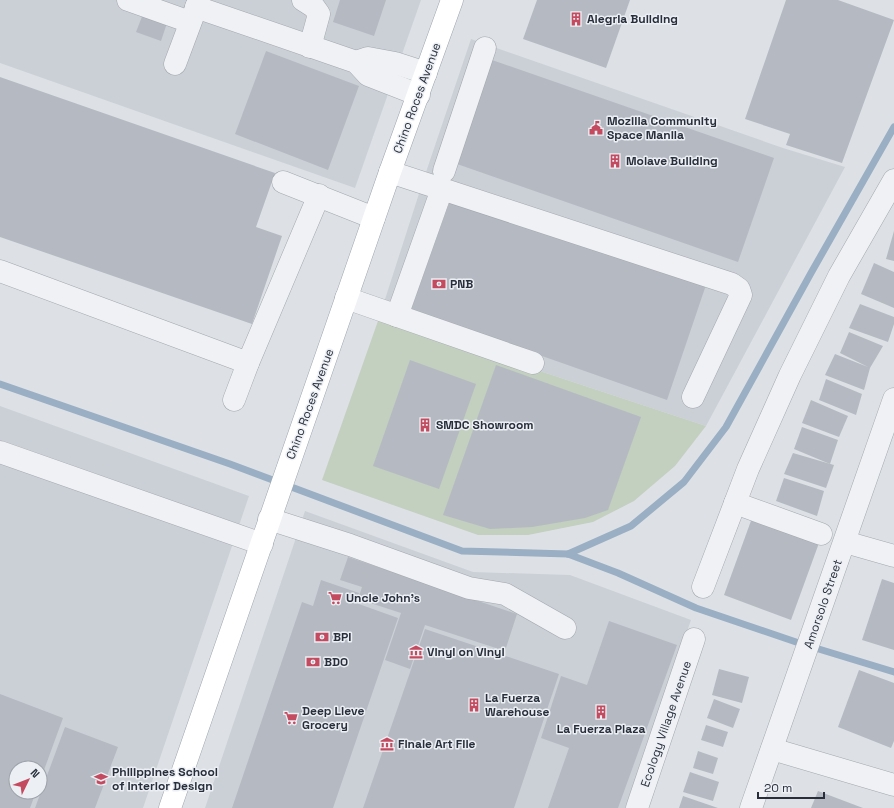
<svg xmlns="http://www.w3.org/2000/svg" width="894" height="808" font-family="'Space Grotesk',sans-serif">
<rect width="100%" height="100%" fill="#dde1e6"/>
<g fill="#cbd0d7" fill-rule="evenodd">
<path d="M0,0H421L355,188L0,63Z"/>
<path d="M471,39L783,148L845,167L706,426L379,318L425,175Z"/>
<path d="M0,406L249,496L143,808H0ZM16,768H40V792H16Z"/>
<path d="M305,511L473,572L570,575L691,620L625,808H205Z"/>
</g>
<path fill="#c3cfbf" d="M379,318L706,426L675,466L634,501L593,522L528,535H478L322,480Z"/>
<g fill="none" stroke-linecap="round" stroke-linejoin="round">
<g stroke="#9aafc3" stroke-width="7">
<path d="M0,384L230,464L462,551L568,554L618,573L696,608L799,643L894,672"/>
<path d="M568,554L631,526L684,482L726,427L811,273L894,127"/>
</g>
</g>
<g fill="#b5bac2">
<path d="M340,0H386L374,36L333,22Z"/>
<path d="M537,0H630L606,68L523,39Z"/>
<path d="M786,0H838L894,20L842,163L786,145L790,134L745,119Z"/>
<path d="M143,14L167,23L161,41L136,32Z"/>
<path d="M266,51L359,86L328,170L235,134Z"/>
<path d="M492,60L774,158L738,262L457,164Z"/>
<path d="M0,77L275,173L256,227L282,236L252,324L0,237Z"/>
<path d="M451,198L706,285L667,400L411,310Z"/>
<path d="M894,231V261L886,259Z"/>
<path d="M874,263L894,272V308L861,294Z"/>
<path d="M860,304L894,317V324L888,342L849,328Z"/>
<path d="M849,332L883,346L870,368L864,390L825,375L835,354L868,367L840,353Z"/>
<path d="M410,360L476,384L439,489L373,466Z"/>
<path d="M496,365L641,417L608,510L585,518L532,527L490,529L443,515Z"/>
<path d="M826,379L862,394L856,415L819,400Z"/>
<path d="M811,400L848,416L839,437L802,423Z"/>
<path d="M802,427L838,440L830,464L794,449Z"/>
<path d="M793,453L834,465L826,488L784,474Z"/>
<path d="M784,478L824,491L817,516L776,501Z"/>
<path d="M752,518L819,543L791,620L724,595Z"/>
<path d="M348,557L517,614L505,651L425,625L410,669L385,660L401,613L358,599L362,587L340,580Z"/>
<path d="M882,579L894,583V650L862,640Z"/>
<path d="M321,580L359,593L356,603L398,618L333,808H232L302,602L313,606Z"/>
<path d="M609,621L677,645L618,808H548L569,748L541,738L561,676L587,685Z"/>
<path d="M425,629L559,674L514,808H363Z"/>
<path d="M719,669L749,677L742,703L712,695Z"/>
<path d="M859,670L894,683V741L891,748L838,727Z"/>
<path d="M0,694L63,718L40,781V768H16V792H36L30,808H0Z"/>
<path d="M714,699L740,709L733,728L707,718Z"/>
<path d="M706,725L728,732L723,747L701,740Z"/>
<path d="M65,727L118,747L95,808H35Z"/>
<path d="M698,751L718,758L713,774L693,768Z"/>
<path d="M690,772L719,782L713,801L683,792Z"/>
<path d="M818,791L863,808H811Z"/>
<path d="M683,796L718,808H679Z"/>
</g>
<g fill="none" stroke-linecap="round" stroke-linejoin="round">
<g stroke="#a3a8af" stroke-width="23">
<g id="minor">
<path d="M128,0L190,22"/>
<path d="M303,0L314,7L319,14L310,47"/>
<path d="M196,7L356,62L368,75L419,95"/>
<path d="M356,62L368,58L395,63L426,73"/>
<path d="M175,64L199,0"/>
<path d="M444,171L485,48"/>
<path d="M390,172L732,284L739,289L741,295L693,397"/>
<path d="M283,182L374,218"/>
<path d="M0,271L248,363"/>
<path d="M346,298L533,363"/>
<path d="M397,316L442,189"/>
<path d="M234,400L248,363L319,195"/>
<path d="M0,452L262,544"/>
<path d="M735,503L821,534"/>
<path d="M269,519L350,545L469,588L505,594L565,628"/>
<path d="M845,542L894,556"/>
<path d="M703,587L748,469L790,375L839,276L894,180"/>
<path d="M772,749L894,785"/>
<path d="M637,808L694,639"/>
<path d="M751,808L894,399"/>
</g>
</g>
<g stroke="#9da5b0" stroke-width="23">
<path id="major" d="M170,808L390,172L452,0"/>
</g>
<use href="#minor" stroke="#eff1f4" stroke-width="22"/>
<use href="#major" stroke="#fff" stroke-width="22"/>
</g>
<defs>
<g id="building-bare" transform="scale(1.08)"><path d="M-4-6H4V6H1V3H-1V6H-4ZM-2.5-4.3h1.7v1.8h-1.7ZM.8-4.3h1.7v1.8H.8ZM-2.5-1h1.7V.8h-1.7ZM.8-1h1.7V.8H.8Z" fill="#c34a5f" stroke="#eceff4" stroke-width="2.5" paint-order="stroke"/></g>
<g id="civic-bare" transform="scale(1.08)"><path d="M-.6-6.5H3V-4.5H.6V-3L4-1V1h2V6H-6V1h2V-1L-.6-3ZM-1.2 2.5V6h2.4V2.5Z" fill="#c34a5f" stroke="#eceff4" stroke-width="2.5" paint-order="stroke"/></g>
<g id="bank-bare" transform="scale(1.08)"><path d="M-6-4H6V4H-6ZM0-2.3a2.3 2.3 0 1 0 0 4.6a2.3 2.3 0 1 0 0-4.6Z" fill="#c34a5f" stroke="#eceff4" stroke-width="2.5" paint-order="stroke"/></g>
<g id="supermarket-bare" transform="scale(1.08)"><path d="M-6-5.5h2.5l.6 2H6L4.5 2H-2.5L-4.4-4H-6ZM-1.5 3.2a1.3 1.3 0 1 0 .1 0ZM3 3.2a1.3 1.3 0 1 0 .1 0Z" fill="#c34a5f" stroke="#eceff4" stroke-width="2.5" paint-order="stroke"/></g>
<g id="museum-bare" transform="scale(1.08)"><path d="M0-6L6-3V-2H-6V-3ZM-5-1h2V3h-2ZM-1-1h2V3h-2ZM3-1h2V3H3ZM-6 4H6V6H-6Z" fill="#c34a5f" stroke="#eceff4" stroke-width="2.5" paint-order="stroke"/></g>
<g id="school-bare" transform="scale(1.08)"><path d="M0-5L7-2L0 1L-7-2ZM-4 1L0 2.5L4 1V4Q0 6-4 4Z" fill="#c34a5f" stroke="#eceff4" stroke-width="2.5" paint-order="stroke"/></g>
</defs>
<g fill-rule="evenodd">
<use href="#building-bare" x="576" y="19"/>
<use href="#civic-bare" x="596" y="128"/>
<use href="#building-bare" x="615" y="161"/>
<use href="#bank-bare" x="439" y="284"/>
<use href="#building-bare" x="425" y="425"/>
<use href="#supermarket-bare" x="335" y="598"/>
<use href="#bank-bare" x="322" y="637"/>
<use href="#museum-bare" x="416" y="652"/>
<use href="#bank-bare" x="313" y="662"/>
<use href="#building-bare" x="474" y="705"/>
<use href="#building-bare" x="601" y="712"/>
<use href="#supermarket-bare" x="291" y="718"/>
<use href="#museum-bare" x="387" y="744"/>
<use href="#school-bare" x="101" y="779"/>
</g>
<g text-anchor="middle" stroke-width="3" stroke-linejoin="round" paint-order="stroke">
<g font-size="12" font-weight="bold" fill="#282f3b" stroke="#eceff4" text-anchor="start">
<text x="587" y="23">Alegria Building</text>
<text x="607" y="125">Mozilla Community<tspan x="607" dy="14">Space Manila</tspan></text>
<text x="626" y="165">Molave Building</text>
<text x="450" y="288">PNB</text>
<text x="436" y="429">SMDC Showroom</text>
<text x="346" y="602">Uncle John's</text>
<text x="333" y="641">BPI</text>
<text x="427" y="656">Vinyl on Vinyl</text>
<text x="324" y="666">BDO</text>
<text x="485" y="702">La Fuerza<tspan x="485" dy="14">Warehouse</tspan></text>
<text x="302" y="715">Deep Lieve<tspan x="302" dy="14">Grocery</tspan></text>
<text x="601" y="733" text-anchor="middle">La Fuerza Plaza</text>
<text x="398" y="748">Finale Art File</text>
<text x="112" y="776">Philippines School<tspan x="112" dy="14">of Interior Design</tspan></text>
</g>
<g font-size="12" fill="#282f3b" stroke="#eceff4">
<text transform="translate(417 98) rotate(-70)" y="4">Chino Roces Avenue</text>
<text transform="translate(310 404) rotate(-70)" y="4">Chino Roces Avenue</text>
<text transform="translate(823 604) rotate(-71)" y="4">Amorsolo Street</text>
<text transform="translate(666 724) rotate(-71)" y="4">Ecology Village Avenue</text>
</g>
</g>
<g transform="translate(28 780) rotate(47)"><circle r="19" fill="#eceff4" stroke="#9ea2aa"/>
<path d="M0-3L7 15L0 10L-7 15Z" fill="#c34a5f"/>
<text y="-6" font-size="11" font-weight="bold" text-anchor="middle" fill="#282f3b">N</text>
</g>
<path d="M758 792v6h66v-6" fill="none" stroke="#282f3b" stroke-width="2"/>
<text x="764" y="792" font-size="12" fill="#282f3b" stroke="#eceff4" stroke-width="3" paint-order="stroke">20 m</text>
</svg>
